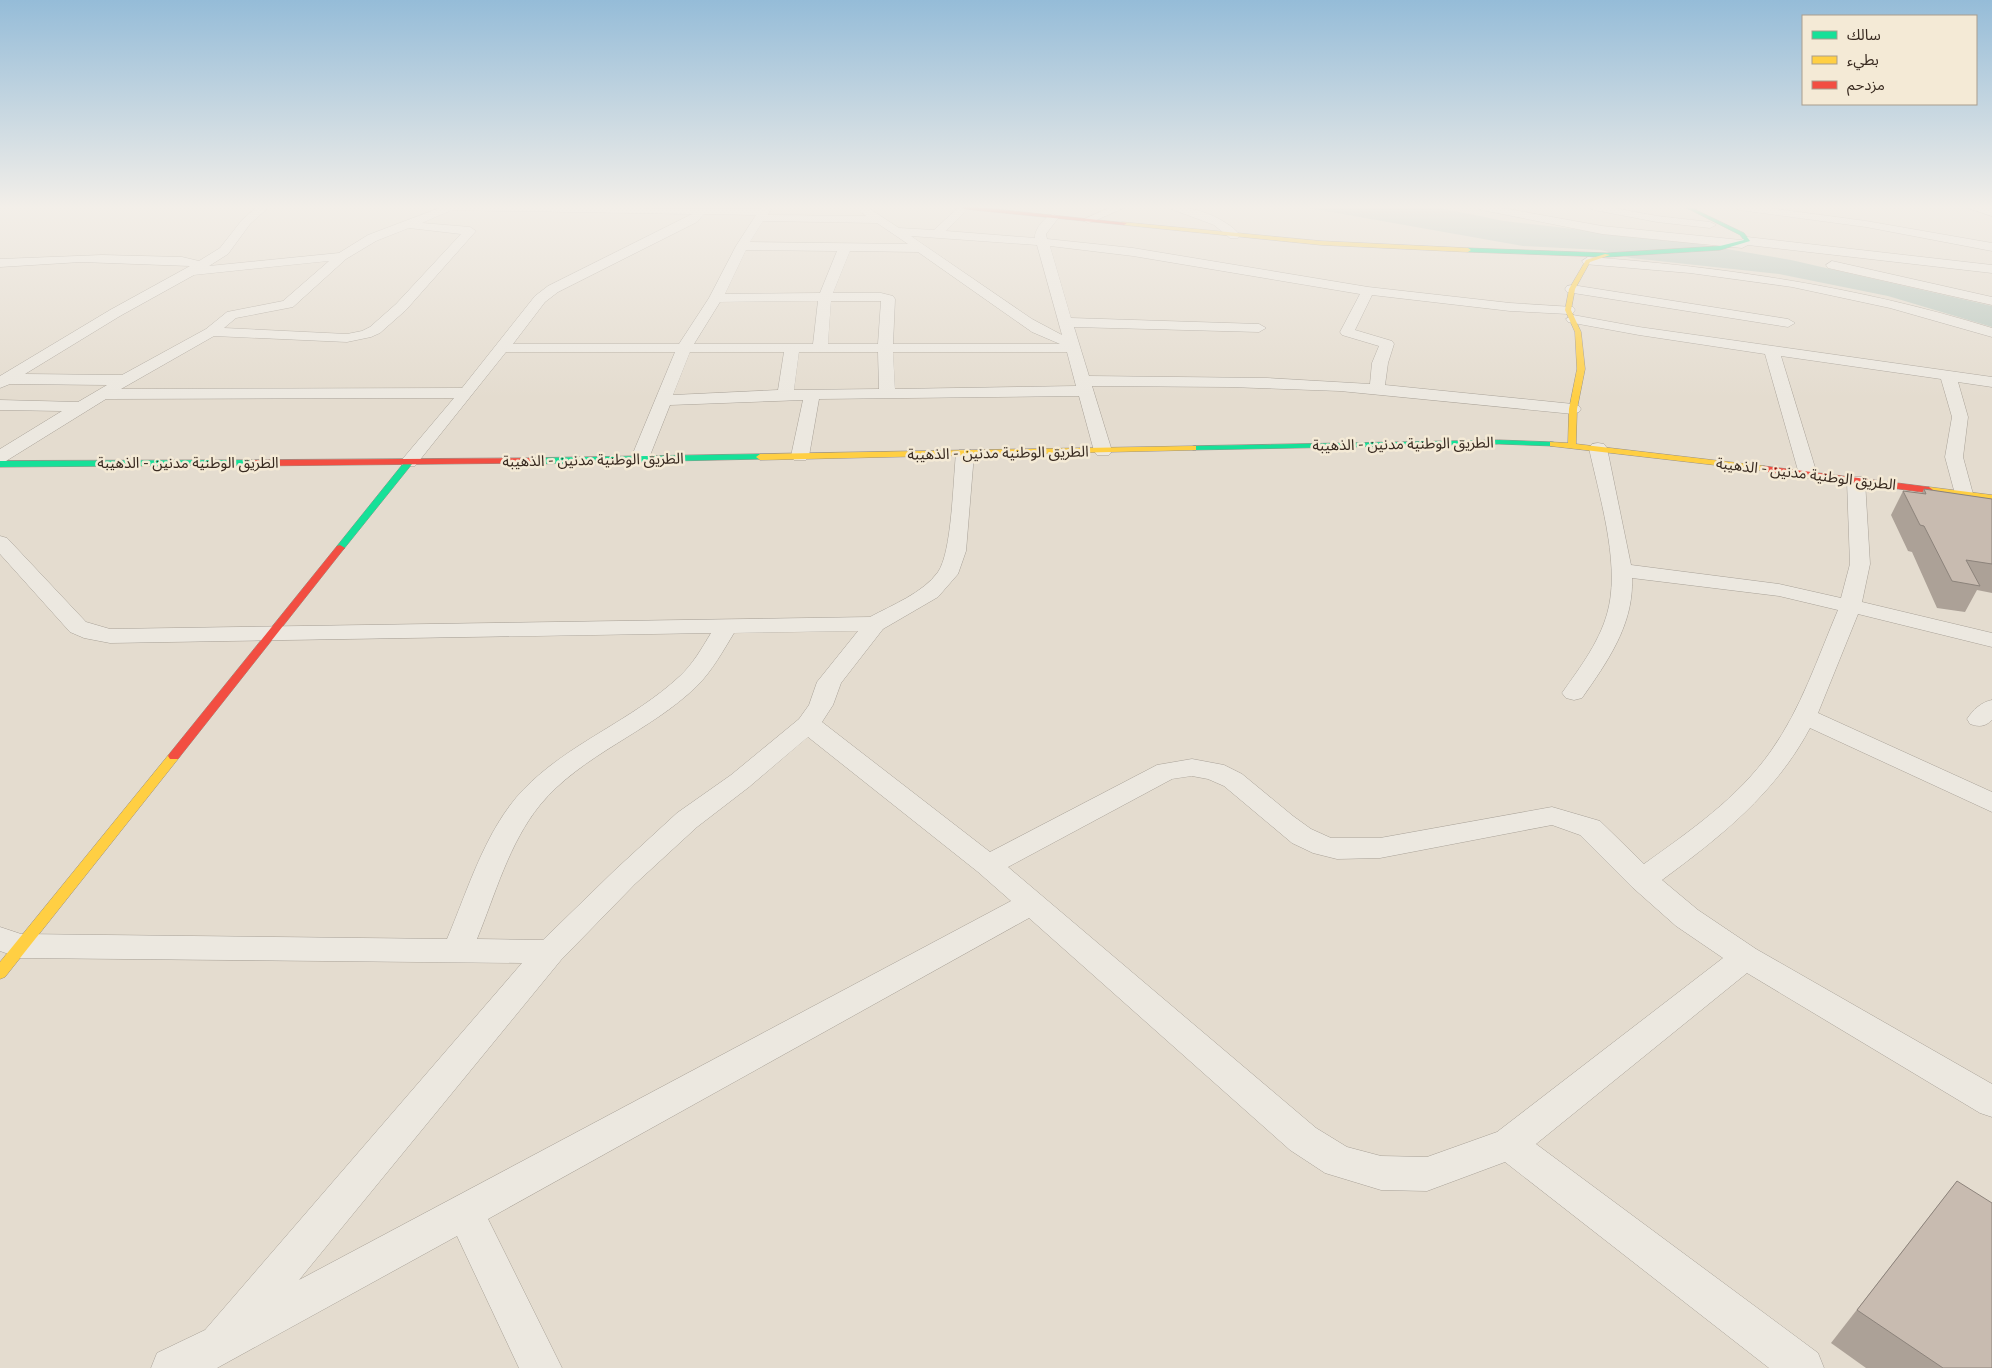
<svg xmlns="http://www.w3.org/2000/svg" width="1992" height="1368" font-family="'IBM Plex Serif','Noto Sans Arabic',serif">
<rect width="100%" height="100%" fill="#e4dccf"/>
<path fill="#bac8bf" d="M1303,207H1435L1504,221L1686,242L1791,260L1992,306V327L1888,296L1779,274L1631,258L1601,250L1523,246Z"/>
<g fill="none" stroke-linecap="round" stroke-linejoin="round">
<g stroke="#a9a298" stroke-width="1">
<g id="street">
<path d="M257,207H269L250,224L228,254L209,266L339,253L368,235L442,207L760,209L762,207H772L768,215L866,216L854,207H867L899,228L934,230L959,207H970L946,231L1035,238C1034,230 1045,216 1053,214L1059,217L1046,234L1047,239L1133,248L1368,287L1510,303L1573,307L1575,310L1573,313L1568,314L1510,311L1372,295L1355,330L1392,341L1394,344L1388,363L1385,385L1573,404L1579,406L1581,409L1579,412L1573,414L1340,391L1230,387L1092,386L1112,451L1109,455H1097L1094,451L1079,396L819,399L809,456L806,460H794L791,456L803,400L670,405L649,458L646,462H634L631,458L675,352H506L415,466H403L400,462L454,398L106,399L6,461L0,462V449L62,411L0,410V400L78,402L107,385L10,384L0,388V376L110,310L190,266L81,262L0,267V259L102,255L182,257L199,261L220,248L242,220ZM452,210L692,214L548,286L535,296L462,388L121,389L214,336L347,342L371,337L380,333L406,310L476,231L470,227L422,223ZM704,214L756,215L736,246L709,298L679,344H513L545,302L558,292L697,222ZM763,221L877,223L908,244L750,242ZM409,228L461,234L396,304L370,327L362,331L347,334L224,328L236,318L293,307L346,259L376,241ZM911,236L1037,245L1062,335L1032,319ZM1050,246L1133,256L1360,294L1340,332L1342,335L1379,346L1372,363L1370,384L1267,378L1089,376L1074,327L1259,332L1266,328L1259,324L1071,318ZM746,250L837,251L820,293L725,294ZM850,251L918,252L1032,332L1060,344H893L895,299L893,296L881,293H833ZM329,261L283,301L227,312L206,329L122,375L25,374L120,316L194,275ZM818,301L813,344H694L720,302ZM831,301H881L878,344H828ZM690,352H784L778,390L673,395ZM799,352H878L879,389L794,390ZM893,352H1067L1076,386L895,389Z"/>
<path d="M1111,207H1126L1092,222L1088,223L1082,220Z"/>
<path d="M1166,207C1189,204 1225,217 1240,235L1238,238H1230L1214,225Z"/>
<path d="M1476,207H1497L1602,226L1741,240L1747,237L1992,265V273L1748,245L1742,248L1602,234L1482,210Z"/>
<path d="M1588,207H1609L1657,216L1710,222L1716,225L1710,228L1657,222L1594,210Z"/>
<path d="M1734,207H1762L1866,221L1992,243V251L1866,227L1740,210Z"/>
<path d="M1965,207H1982L1992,209V216Z"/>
<path d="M1588,257C1726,267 1860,287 1992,328V337L1890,308L1792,287L1690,273L1584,264L1582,261Z"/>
<path d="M1832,261L1992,297V305L1828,268L1826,265Z"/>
<path d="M1572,285L1788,319L1795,323L1788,327L1567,292L1565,289L1567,286Z"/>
<path d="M1573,315L1639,327L1992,377V387L1958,382L1968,417L1963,457L1973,494L1971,498H1957L1955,494L1945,457L1952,417L1941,379L1781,356L1817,474L1814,478H1802L1799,474L1765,354L1639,335L1568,322L1566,319Z"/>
<path d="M1598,443L1604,444L1607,448L1631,565L1779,584L1841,598L1850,564L1847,481L1850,477H1862L1865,481L1870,564L1862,602L1992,633V647L1858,614L1818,713L1992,792V812L1810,728C1775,794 1720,837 1662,880L1698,910L1756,949L1992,1084V1117L1980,1113L1747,973L1536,1144L1818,1353L1824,1368H1769L1505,1162L1427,1191L1381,1190L1325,1173L1290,1150L1029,918L488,1219L562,1368H519L457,1236L217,1368H151L157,1353L205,1330L522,963L20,958L0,951V927L21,934L447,939C468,890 485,830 523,790C568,743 632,721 680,676C693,664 702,648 711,633L110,643L84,638L70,632L0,554V536L7,538L86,622L110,629L870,617C892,605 923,593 938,572C952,552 953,481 956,454L959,450H971L974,454L966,551L958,574L938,597L883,629L841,683L833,705L822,722L990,852L1157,765L1192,759L1224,765L1242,774L1293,816L1311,829L1331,838H1380L1552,807L1600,821L1644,864C1690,831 1738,798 1771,751C1801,709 1818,657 1838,610L1779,596L1632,578C1634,624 1608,661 1582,698L1574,700L1566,698L1562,693C1581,666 1602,639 1609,606C1619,559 1599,495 1589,448L1592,444ZM858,631L817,682L809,705L799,719L731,775L677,813L615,870L543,940L477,939C495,895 509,843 540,805C582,754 650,732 697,686C712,671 723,651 734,633ZM808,737L978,872L1011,901L299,1280L561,960L635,884L697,827L749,787ZM1192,776L1208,779L1224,786L1292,843L1313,853L1337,859L1380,858L1552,825L1580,835L1632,887L1676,926L1723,958L1497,1132L1427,1157L1381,1156L1347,1147L1316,1128L1008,867L1172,779Z"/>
<path d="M1992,700V720C1985,727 1979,727 1970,724L1967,719C1973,710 1981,702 1992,700Z"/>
</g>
</g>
<g stroke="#999188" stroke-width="1">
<g id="fast">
<path d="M1685,207H1690L1744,233L1750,241L1720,250L1607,257L1468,252L1465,250L1468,248L1607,253L1720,246L1744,240L1740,235Z"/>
<path d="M1499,440L1553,442L1557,444L1553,446L1499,444L1193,450L1189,448L1193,446Z"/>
<path d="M760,454L763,455V459L534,464L530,461L534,458Z"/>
<path d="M409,459L413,462L412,464L343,550H337V546L406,460Z"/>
<path d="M253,460L256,461V465L0,467V461Z"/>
</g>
</g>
<g stroke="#999188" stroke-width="1">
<g id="slow">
<path d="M1122,222L1321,241L1468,248L1471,250L1468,252L1321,245L1124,225Z"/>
<path d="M1605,254L1610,255L1590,262L1575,289L1571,310L1581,332L1585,369L1577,409L1576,444L1764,466L1767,467V471L1550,446V442L1568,443L1569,409L1577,369L1575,332L1565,310L1569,289L1586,260Z"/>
<path d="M1193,446H1196V450L760,460L756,457L760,454Z"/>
<path d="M1929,487L1992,495V501L1926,492V488Z"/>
<path d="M174,752L178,753L180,756L178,759L5,977L0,979V962L170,753Z"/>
</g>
</g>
<g stroke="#999188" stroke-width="1">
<g id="jam">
<path d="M962,207H975L1127,223L1124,225L964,209Z"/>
<path d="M534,458L537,459V463L253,466L249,463L253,460Z"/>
<path d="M1764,466L1929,487L1933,490L1929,493L1761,471V467Z"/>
<path d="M340,545L345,548L343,550L178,759H170L168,756L170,753L337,546Z"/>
</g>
</g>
<use href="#street" fill="#ece8e0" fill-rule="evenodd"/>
<use href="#fast" fill="#16e098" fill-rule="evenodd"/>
<use href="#slow" fill="#ffcf43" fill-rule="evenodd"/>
<use href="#jam" fill="#f24e42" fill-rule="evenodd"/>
</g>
<g fill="#aca197">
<path d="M1924,489L1992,499V593L1977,590L1965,612L1937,608L1912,552L1908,551L1891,515L1903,491L1922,493Z"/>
<path d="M1957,1181L1992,1368H1866L1831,1343Z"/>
</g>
<g fill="#c8bbb0" stroke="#8c837b">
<path d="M1924,489L1992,499V564L1966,560L1980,586L1952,581L1924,526L1920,525L1903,491L1926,494Z"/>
<path d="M1957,1181L1992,1203V1368H1943L1857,1310Z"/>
</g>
<linearGradient id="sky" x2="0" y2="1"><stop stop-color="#95bcd8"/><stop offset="0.52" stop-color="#f3efe9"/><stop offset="1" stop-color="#f3efe9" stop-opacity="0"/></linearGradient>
<rect width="1992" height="398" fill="url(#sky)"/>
<g text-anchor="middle" stroke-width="5" stroke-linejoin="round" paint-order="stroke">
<g font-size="15" fill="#382a20" stroke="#f4ead6">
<text transform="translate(1403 444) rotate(-1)" y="5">الطريق الوطنية مدنين - الذهيبة</text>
<text transform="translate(998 453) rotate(-1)" y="5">الطريق الوطنية مدنين - الذهيبة</text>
<text transform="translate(593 460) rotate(-1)" y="5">الطريق الوطنية مدنين - الذهيبة</text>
<text x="188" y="468">الطريق الوطنية مدنين - الذهيبة</text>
<text transform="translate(1806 474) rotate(7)" y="5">الطريق الوطنية مدنين - الذهيبة</text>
</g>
</g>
<rect x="1802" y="15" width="175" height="90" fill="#f4ead6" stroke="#a99d8d"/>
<rect x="1812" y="31" width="25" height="8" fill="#16e098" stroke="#a99d8d"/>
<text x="1847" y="40" font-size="15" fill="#382a20">سالك</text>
<rect x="1812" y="56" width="25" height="8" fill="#ffcf43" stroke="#a99d8d"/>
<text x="1847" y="65" font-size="15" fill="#382a20">بطيء</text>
<rect x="1812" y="81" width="25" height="8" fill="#f24e42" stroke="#a99d8d"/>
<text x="1847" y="90" font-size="15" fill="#382a20">مزدحم</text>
</svg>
